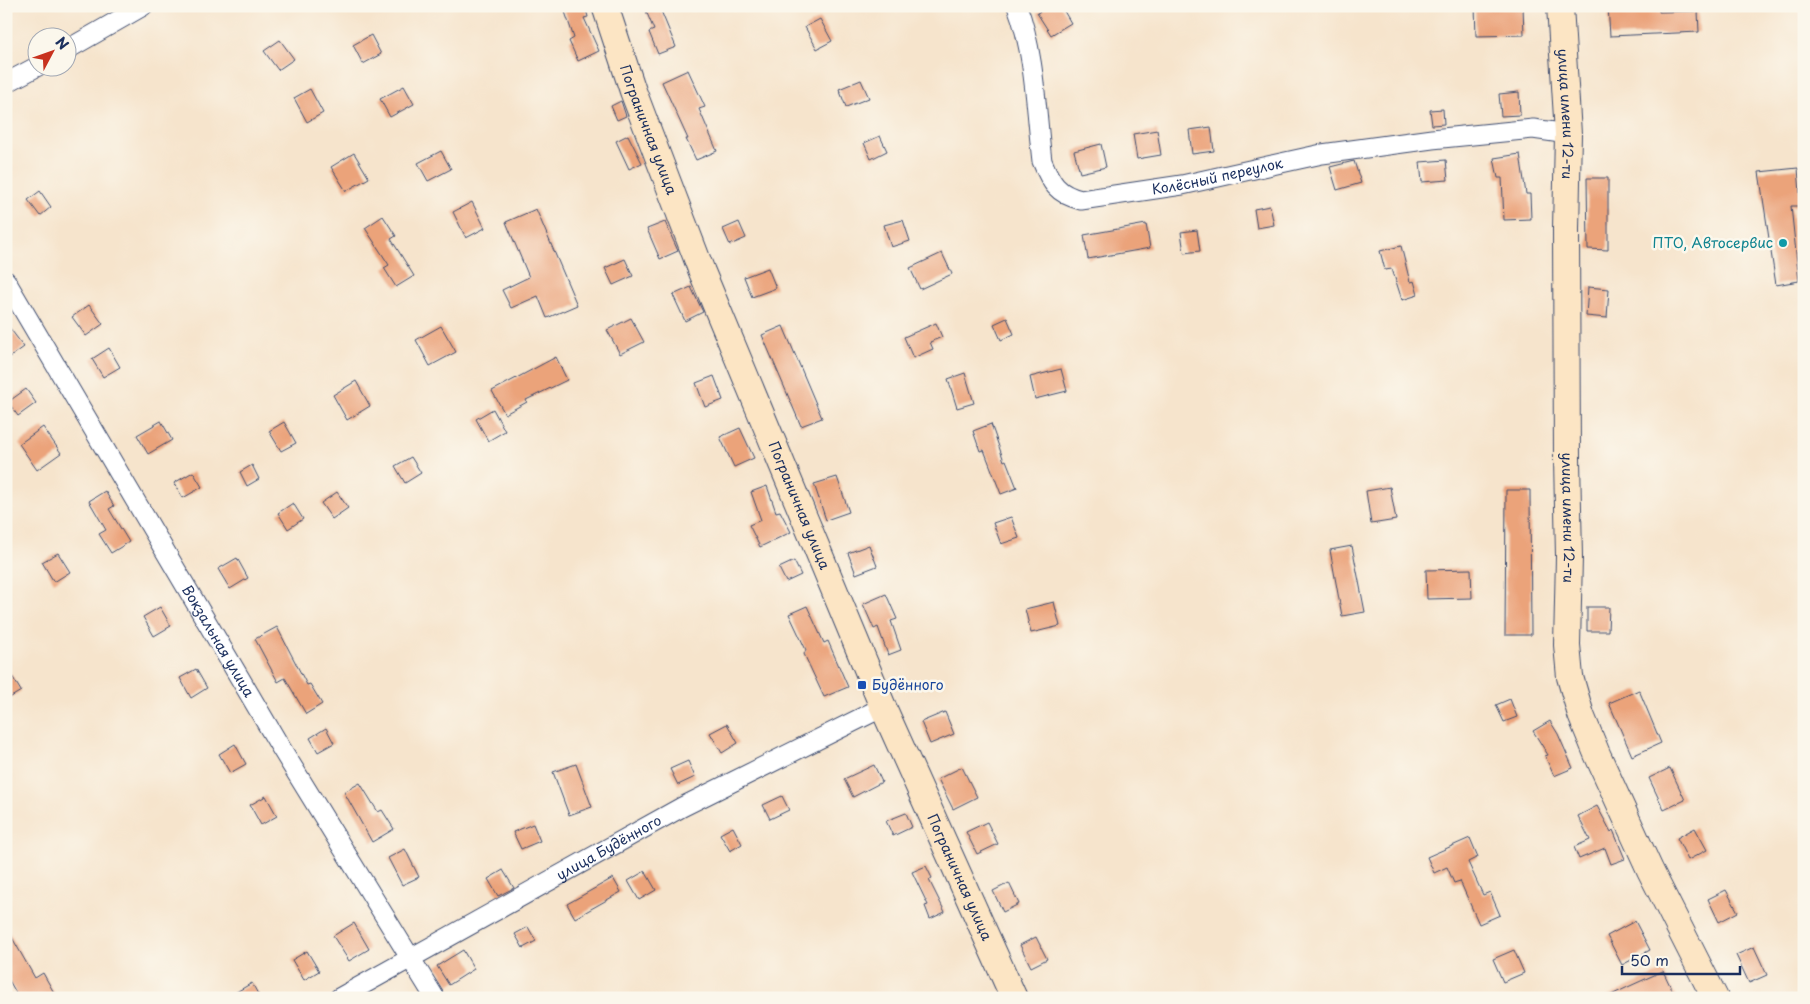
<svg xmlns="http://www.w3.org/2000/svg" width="1810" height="1004" font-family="'Playpen Sans',sans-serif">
<rect width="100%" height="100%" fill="#fbf7ec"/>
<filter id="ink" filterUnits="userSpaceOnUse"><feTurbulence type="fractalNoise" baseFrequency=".02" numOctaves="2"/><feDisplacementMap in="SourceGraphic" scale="10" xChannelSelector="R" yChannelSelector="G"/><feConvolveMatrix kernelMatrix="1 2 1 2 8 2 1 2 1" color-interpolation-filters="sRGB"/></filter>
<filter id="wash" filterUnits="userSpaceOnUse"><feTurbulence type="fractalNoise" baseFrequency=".0096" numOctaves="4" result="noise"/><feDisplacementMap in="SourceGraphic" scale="20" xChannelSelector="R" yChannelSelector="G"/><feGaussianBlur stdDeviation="1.12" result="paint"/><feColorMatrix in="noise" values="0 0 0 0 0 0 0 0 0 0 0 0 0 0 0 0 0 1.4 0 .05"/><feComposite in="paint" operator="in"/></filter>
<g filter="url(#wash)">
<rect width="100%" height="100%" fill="#f6e4cc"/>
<g id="blocks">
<g fill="#eba37a">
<path d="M563,6H585L588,17L584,18L599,51L578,61L569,41L574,38Z"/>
<path d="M644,6H659L676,47L658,54L649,32L654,30Z"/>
<path d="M1050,6H1061L1071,23L1051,35L1037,13Z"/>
<path d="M1475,6H1523L1524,35L1476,36Z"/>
<path d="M1608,6H1659V12L1698,11L1699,32L1610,36Z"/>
<path d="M820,19L832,41L817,49L805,27Z"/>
<path d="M371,35L381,54L363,64L353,45Z"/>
<path d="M280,40L294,59L278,70L264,51Z"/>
<path d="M688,70L705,107L699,109L717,151L696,160L686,139H688L662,82Z"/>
<path d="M861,80L869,98L846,107L839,89Z"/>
<path d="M404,86L414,104L390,117L380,99Z"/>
<path d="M310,89L323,113L307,122L294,98Z"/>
<path d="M1519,92L1520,115L1501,116L1499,94Z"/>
<path d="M621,101L626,116L617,120L611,106Z"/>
<path d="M1443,109L1444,124L1432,125L1430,110Z"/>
<path d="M1211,127L1214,151L1192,154L1189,130Z"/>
<path d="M1157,130L1161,155L1137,159L1133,134Z"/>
<path d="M628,135L642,163L629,169L616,141Z"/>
<path d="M880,136L887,151L871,159L864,143Z"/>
<path d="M1101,144L1106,167L1080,173L1074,151Z"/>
<path d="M441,151L451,169L428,181L418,163Z"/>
<path d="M354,153L369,178L346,191L331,167Z"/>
<path d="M1520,154L1526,194H1530L1531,219L1504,220L1502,178H1498L1494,158Z"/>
<path d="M1446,160L1448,180L1422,182L1420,162Z"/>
<path d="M1354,161L1361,183L1337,190L1330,167Z"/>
<path d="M1798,168L1801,206H1791L1799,281L1776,285L1759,172Z"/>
<path d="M1587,178H1608V250L1588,249Z"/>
<path d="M40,191L51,207L40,216L28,200Z"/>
<path d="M472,202L485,228L466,238L453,212Z"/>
<path d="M1270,206L1274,225L1257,228L1254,209Z"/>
<path d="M536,209L577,305L547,318L538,296L511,308L502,290L529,277L506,222Z"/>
<path d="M383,216L396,236L391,239L414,276L396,287L384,268L389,265L365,228Z"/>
<path d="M903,220L910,241L891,247L884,225Z"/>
<path d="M665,222L678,251L660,259L647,229Z"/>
<path d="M739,222L746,238L730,245L723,229Z"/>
<path d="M1146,224L1150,248L1088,259L1084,235Z"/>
<path d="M1197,230L1200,251L1184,253L1181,232Z"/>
<path d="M1401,246L1410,282L1414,281L1418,295L1402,300L1392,269L1385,270L1380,251Z"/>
<path d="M942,253L952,274L920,289L910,268Z"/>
<path d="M625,259L633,276L613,285L605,268Z"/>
<path d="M768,268L776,288L752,297L744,277Z"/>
<path d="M691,287L703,312L685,321L673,295Z"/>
<path d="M1588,287L1609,289L1607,318L1586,316Z"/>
<path d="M89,305L103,324L86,336L72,317Z"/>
<path d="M631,318L644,342L620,354L607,330Z"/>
<path d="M1007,318L1014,334L1001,340L994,324Z"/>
<path d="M6,323L24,347L6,360Z"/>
<path d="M936,323L942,337L930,342L933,349L913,358L904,337Z"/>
<path d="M441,326L456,352L430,366L416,340Z"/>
<path d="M783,326L822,418L801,426L762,335Z"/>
<path d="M109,348L120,367L103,377L92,359Z"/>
<path d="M556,357L567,380L526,400L527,402L505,414L492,391Z"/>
<path d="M1061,369L1067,391L1035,399L1030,377Z"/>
<path d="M965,373L974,403L957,408L948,379Z"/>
<path d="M714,376L723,400L705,407L696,383Z"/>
<path d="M356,381L370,406L347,420L333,395Z"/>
<path d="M26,389L36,403L18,416L8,402Z"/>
<path d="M493,409L505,431L488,441L476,419Z"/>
<path d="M161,421L172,440L148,454L137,435Z"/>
<path d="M284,422L296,443L281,451L269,431Z"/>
<path d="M991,424L1004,461L1006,460L1017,488L1001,494L984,450L980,451L973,431Z"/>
<path d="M43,427L61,453L37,470L19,444Z"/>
<path d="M740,428L754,458L734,467L720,437Z"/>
<path d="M411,457L421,473L405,483L395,466Z"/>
<path d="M252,465L259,479L247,486L240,472Z"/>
<path d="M193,472L202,487L183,498L174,483Z"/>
<path d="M837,477L849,512L826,520L814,484Z"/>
<path d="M767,486L776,512L780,511L791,532L760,547L749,525L761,520L751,492Z"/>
<path d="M1390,487L1396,520L1371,524L1366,491Z"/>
<path d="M1506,490H1530L1531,635H1505Z"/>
<path d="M105,491L114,506L109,509L129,542L111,553L99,534L106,530L89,501Z"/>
<path d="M337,492L348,508L332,519L321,503Z"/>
<path d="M293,503L303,519L288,529L278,513Z"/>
<path d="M1011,517L1019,538L1001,544L993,523Z"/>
<path d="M869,545L877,566L856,574L848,553Z"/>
<path d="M1352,546L1365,612L1342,616L1330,550Z"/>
<path d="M58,553L70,572L54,582L42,562Z"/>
<path d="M237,558L248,578L230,589L218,569Z"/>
<path d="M794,561L801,575L786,582L779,568Z"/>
<path d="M1471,569L1472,598L1427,599L1426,570Z"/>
<path d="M886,594L897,619L891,621L901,650L888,655L878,627L874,629L863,604Z"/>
<path d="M1054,602L1060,626L1031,633L1025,609Z"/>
<path d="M807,606L824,643L828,641L848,687L824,697L804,654L806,650L789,614Z"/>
<path d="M160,607L171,626L154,636L143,617Z"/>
<path d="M1587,607H1609L1608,631H1587Z"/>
<path d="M277,627L307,685L310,684L322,704L306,714L285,678L278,682L255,639Z"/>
<path d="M6,666L21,691L6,700Z"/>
<path d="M196,669L207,688L191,698L180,678Z"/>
<path d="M1639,690L1661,743L1632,756L1609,703Z"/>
<path d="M1510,699L1517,717L1504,722L1496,705Z"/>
<path d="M945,712L954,734L930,744L921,722Z"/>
<path d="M1550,721L1558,734L1573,768L1554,776L1545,756L1548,755L1533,731Z"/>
<path d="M727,724L738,743L722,753L710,733Z"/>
<path d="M326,728L334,743L318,752L310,738Z"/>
<path d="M235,744L246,764L230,773L219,754Z"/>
<path d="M688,761L695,777L678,785L670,769Z"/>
<path d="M576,764L592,807L569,815L553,772Z"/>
<path d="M874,765L882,782L853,797L844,779Z"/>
<path d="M962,767L977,797L953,809L938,779Z"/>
<path d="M1670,768L1685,800L1664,810L1649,778Z"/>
<path d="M360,783L378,812L382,810L394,829L372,842L344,792Z"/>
<path d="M266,796L277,816L261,825L250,805Z"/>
<path d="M782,796L789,810L770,819L763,805Z"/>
<path d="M1597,806L1611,832L1613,830L1625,859L1611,864L1605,848L1579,859L1574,847L1590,840L1578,816Z"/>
<path d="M906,813L912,827L893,836L886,821Z"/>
<path d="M987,822L998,844L977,854L966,832Z"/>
<path d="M533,824L540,841L521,849L513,832Z"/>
<path d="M733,827L742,844L730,851L720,834Z"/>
<path d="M1695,828L1707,850L1688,860L1677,838Z"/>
<path d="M1470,838L1478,857L1468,862L1483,895L1490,892L1500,915L1479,924L1460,881L1454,883L1447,867L1434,873L1427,857Z"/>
<path d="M405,849L419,877L402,885L388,858Z"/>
<path d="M926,866L932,878L929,880L945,912L930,919L925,906L928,905L912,872Z"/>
<path d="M503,870L514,888L498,896L488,879Z"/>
<path d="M645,871L656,890L639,900L628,881Z"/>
<path d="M613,878L621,892L575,918L567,904Z"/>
<path d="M1009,883L1019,904L1003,912L993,891Z"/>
<path d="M1726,890L1738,912L1719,922L1708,899Z"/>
<path d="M1635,921L1650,950L1622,965L1607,936Z"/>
<path d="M354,923L369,949L349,961L333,936Z"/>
<path d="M6,927L35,978L43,973L57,998H19L6,975Z"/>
<path d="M528,927L536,941L523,948L515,934Z"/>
<path d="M1036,937L1047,959L1031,967L1020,945Z"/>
<path d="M1754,947L1767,975L1749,983L1736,955Z"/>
<path d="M463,950L474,969L449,985L437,966Z"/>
<path d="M1514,950L1524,973L1503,982L1493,959Z"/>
<path d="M307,951L319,971L304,980L292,960Z"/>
<path d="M1663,971L1676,998H1605L1630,986Z"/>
<path d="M252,983L260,998H226Z"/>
</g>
</g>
</g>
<g filter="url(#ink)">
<use href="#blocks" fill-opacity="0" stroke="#3c4a6e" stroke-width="1"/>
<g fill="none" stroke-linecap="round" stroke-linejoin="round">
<g stroke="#3c4a6e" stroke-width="21">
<g id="street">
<path id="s1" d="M1017,6C1035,53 1036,111 1042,161C1051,183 1057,194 1081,200L1182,185L1322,154L1432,139L1533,129L1568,134"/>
<path d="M68,49L143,6"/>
<path d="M6,83L38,66"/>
<path id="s2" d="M6,281L281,748L435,998"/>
<path id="s3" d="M339,998L682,807L883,707"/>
</g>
</g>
<g stroke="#3c4a6e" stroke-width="28">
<g id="secondary">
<path id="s4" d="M605,6L633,91L702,272L883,707L1014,998"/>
<path id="s5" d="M1560,6L1568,134L1566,229L1567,459L1569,557L1567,645L1570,677L1581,715L1597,754L1650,870L1715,998"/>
</g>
</g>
<use href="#street" stroke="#fff" stroke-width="19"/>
<use href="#secondary" stroke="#fce5c4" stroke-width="26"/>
</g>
</g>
<circle fill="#0f9aa8" stroke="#fbf7ec" stroke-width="2" cx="1783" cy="243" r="5"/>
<rect fill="#1a4fb4" stroke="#fbf7ec" stroke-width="2" x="857" y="680" width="10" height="10" rx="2.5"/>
<g text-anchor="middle" stroke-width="5" stroke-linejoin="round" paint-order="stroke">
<g font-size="14" fill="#1b2f5e" stroke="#fbf7ec">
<text dy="5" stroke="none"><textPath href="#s5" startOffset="108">улица имени 12-ти</textPath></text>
<text dy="5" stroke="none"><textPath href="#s4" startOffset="131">Пограничная улица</textPath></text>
<text dy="5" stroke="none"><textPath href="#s1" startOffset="354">Колёсный переулок</textPath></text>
<text dy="5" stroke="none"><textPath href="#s4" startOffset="536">Пограничная улица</textPath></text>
<text dy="5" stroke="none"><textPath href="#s5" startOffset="512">улица имени 12-ти</textPath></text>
<text dy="5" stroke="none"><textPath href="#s2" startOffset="418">Вокзальная улица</textPath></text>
<text dy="5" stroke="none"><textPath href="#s3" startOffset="309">улица Будённого</textPath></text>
<text dy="5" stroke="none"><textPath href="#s4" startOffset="941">Пограничная улица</textPath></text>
</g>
<g font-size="14" fill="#0d838f" stroke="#fbf7ec" text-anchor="end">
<text x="1773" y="248">ПТО, Автосервис</text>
</g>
<g font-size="14" fill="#164399" stroke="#fbf7ec" text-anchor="start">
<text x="872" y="690">Будённого</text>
</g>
</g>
<rect width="1810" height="1004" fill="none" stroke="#fbf7ec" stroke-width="25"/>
<g transform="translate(52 52) rotate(49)"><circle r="24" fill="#fbf7ec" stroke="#a1a7b3"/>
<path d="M0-4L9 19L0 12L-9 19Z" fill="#c8321e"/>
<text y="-8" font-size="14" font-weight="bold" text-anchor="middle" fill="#1b2f5e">N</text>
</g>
<path d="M1622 966v8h118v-8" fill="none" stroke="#1b2f5e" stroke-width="2.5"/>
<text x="1630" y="966" font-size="15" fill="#1b2f5e" stroke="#fbf7ec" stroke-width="4" paint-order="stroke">50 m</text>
</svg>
